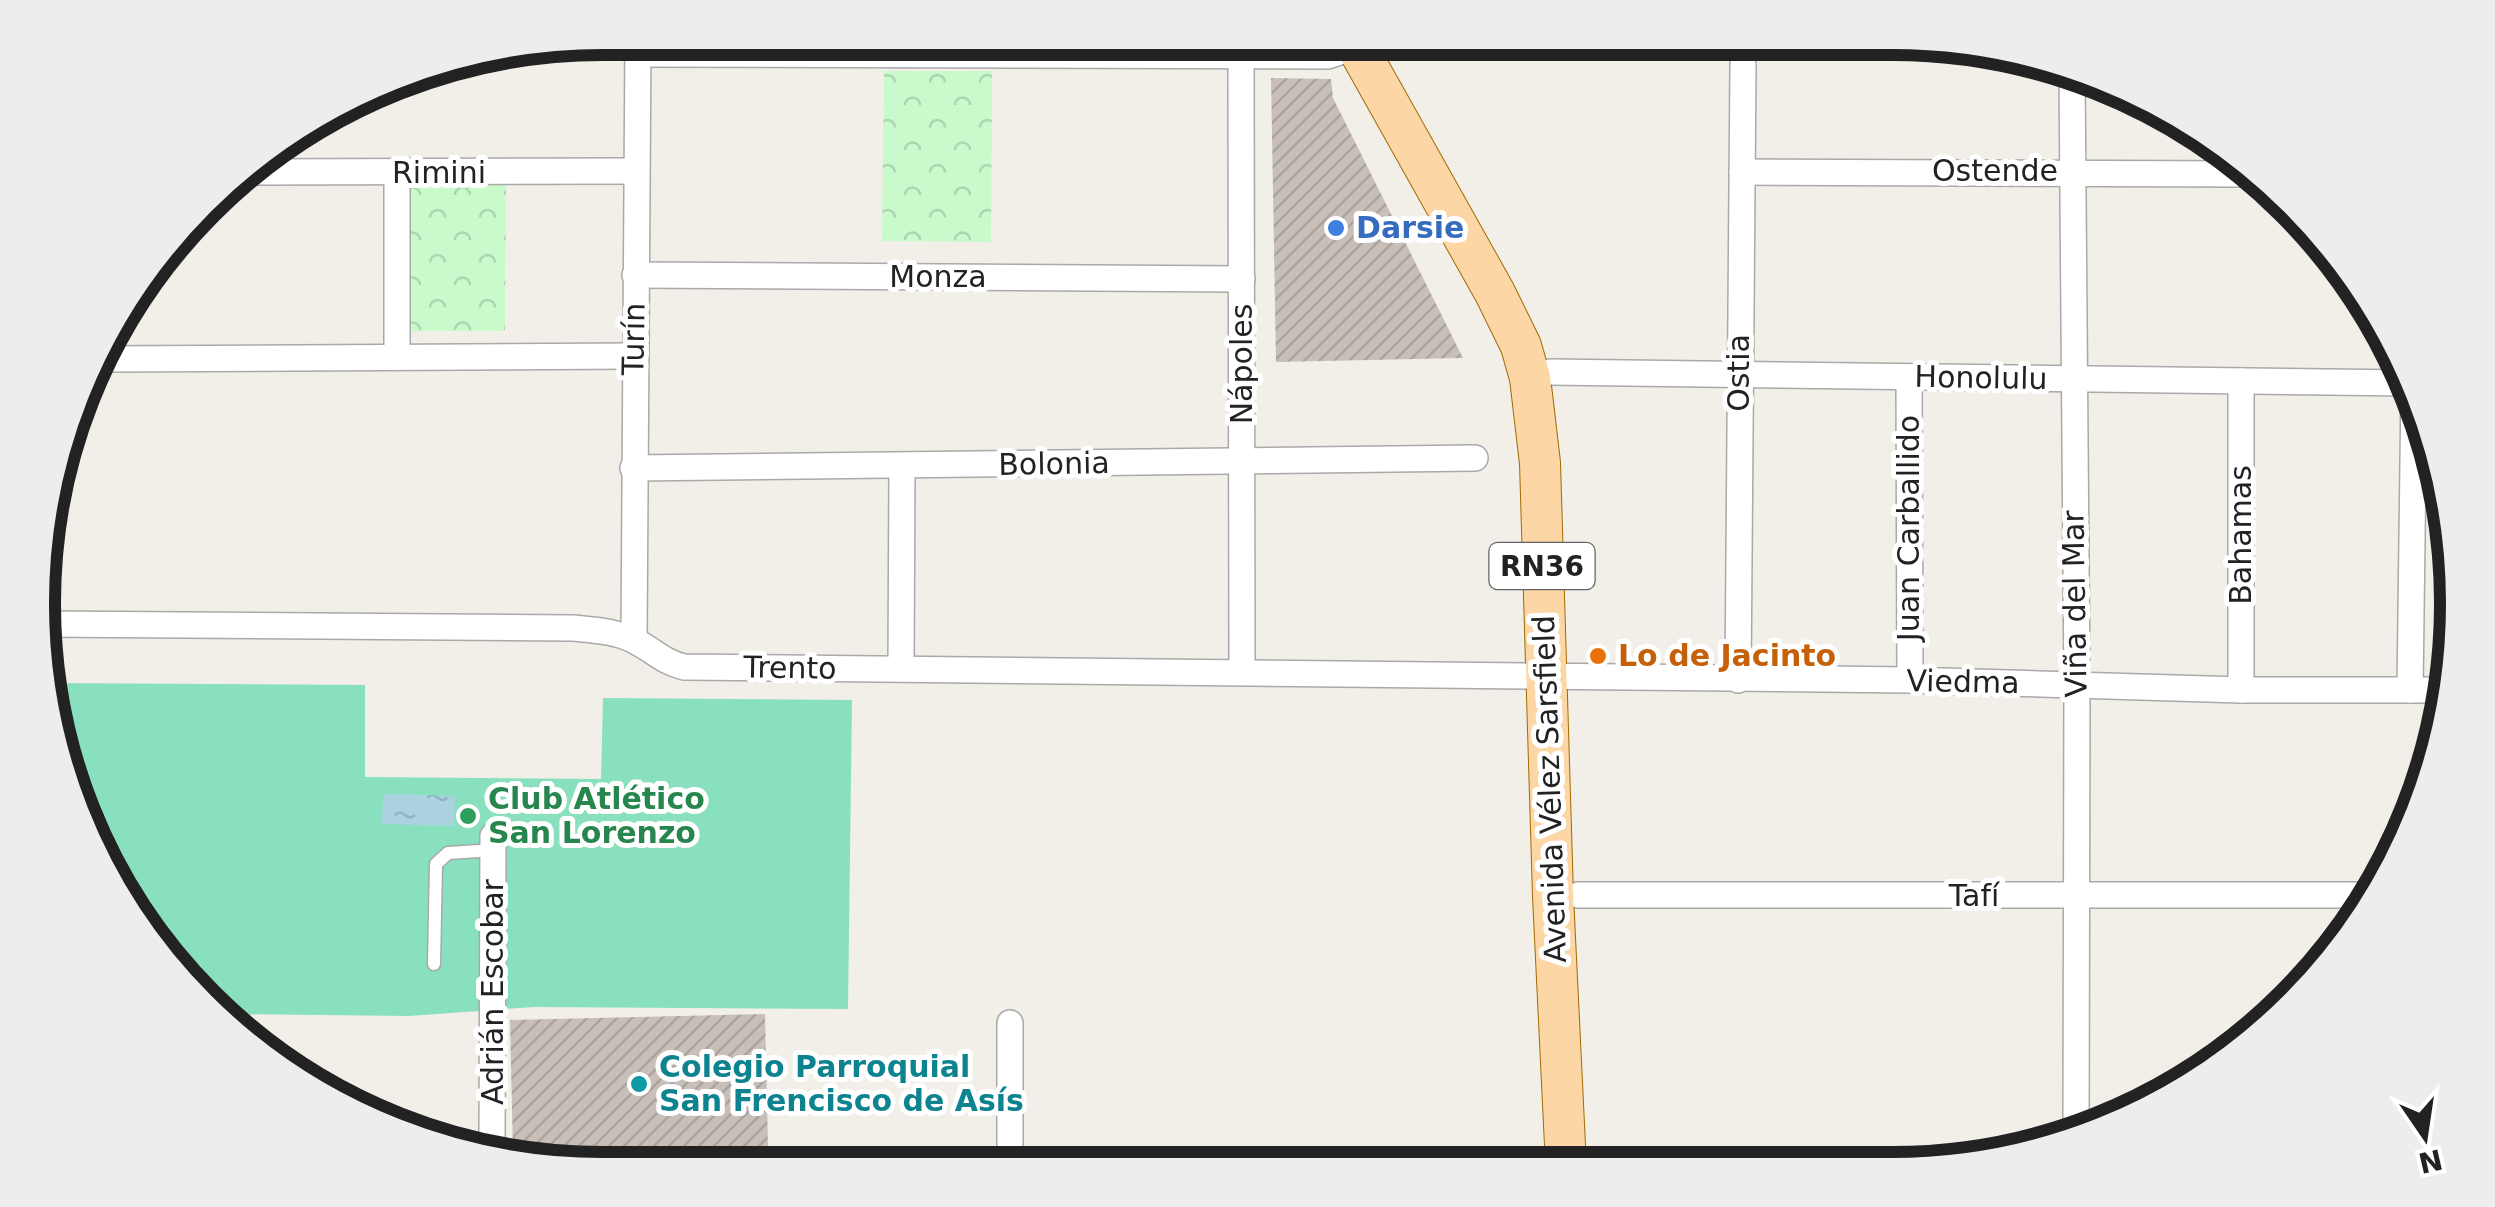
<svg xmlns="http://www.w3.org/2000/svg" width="2495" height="1207" font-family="'DejaVu Sans',sans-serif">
<defs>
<pattern id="park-crowns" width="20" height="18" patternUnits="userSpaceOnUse" patternTransform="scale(2.5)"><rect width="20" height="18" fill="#c8facc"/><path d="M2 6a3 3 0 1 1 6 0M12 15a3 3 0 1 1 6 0" fill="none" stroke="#acd6af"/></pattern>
<pattern id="water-ripples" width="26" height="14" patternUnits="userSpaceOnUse" patternTransform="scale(2.5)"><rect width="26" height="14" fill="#aad3df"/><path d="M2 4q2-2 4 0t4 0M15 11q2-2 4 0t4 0" fill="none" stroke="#92b5bf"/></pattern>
<pattern id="building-hatch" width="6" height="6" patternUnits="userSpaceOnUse" patternTransform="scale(2.5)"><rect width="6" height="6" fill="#c7bfb8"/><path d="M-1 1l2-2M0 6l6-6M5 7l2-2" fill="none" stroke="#aba49e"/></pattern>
</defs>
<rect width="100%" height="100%" fill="#f2efe9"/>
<g fill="url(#park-crowns)">
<path d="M884,71H992L991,242L882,241Z"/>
<path d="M403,177H506L505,331H402Z"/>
</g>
<path fill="#88e0be" d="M44,683L365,685V777L601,779L603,698L852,700L848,1009L534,1007L409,1016L219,1014L204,1004L96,854Z"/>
<path fill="url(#water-ripples)" d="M383,794L455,796L454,826L382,824Z"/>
<g fill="url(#building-hatch)">
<path d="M1271,78L1331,79L1333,98L1463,358L1276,362Z"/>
<path d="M765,1014L768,1148L513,1152L510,1020Z"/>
</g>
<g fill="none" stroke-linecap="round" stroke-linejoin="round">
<g stroke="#a9a9a9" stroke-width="15">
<path id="service" d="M434,964L436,864L448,853L494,850"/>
</g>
<g stroke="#a9a9a9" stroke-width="28">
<g id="minor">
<path d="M638,54L1328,56L1379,39"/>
<path d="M1241,55L1242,672"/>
<path d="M2072,73L2077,685L2076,1135"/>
<path d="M242,172L636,171"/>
<path d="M1742,172L2247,174"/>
<path d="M635,275L1242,279"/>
<path d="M397,356V173"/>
<path d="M104,359L634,356"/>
<path d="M1550,372L2411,383"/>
<path d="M1909,377L1910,680"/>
<path d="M2241,381V690"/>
<path d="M633,468L1475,458"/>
<path d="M44,624L573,628C593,630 617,631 635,641C653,650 663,662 684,667L1910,680L2241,690H2440"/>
<path d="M634,640L638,38"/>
<path d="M901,669L902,467"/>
<path d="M1738,680L1743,65"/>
<path d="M2410,690L2414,387"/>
<path d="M1578,895H2371"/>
<path d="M492,1147L493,836"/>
<path d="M582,1165L1974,1162"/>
<path d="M1010,1168V1023"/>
</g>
</g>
<g stroke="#a06b00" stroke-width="42">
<path id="primary" d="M1352,38L1495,293L1521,346L1530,378L1540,463L1553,896L1566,1166"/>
</g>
<use href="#service" stroke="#fff" stroke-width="12"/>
<use href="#minor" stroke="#fff" stroke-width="25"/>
<use href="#primary" stroke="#fcd6a4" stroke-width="40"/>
</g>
<circle fill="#3f7fe0" stroke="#fff" stroke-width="4" cx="1336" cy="228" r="10"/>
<circle fill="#e8710a" stroke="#fff" stroke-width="4" cx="1598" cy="656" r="10"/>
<circle fill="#2e9e5b" stroke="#fff" stroke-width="4" cx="468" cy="816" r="10"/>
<circle fill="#0f9aa8" stroke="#fff" stroke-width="4" cx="639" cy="1084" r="10"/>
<g text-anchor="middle" stroke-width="10" stroke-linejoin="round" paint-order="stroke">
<rect fill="#fff" stroke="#646464" stroke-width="2.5" x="1489.5" y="543" width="105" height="46" rx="8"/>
<g font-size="28" font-weight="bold" fill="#222">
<text x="1542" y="576">RN36</text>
</g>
<g font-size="30" fill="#222" stroke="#fff">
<text x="1995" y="181">Ostende</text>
<text x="439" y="183">Rimini</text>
<text x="938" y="287">Monza</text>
<text transform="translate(634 339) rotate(-89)" y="10">Turín</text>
<text transform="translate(1242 364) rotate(-90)" y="10">Nápoles</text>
<text transform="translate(1739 373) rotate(-90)" y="10">Ostia</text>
<text transform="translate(1981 378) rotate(1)" y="10">Honolulu</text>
<text transform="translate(1054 464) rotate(-1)" y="10">Bolonia</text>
<text transform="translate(1909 528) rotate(-90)" y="10">Juan Carballido</text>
<text transform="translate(2241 535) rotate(-90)" y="10">Bahamas</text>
<text transform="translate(2075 604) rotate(-91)" y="10">Viña del Mar</text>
<text transform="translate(790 668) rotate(1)" y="10">Trento</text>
<text transform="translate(1963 682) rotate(1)" y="10">Viedma</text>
<text transform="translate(1550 789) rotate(-92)" y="10">Avenida Vélez Sarsfield</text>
<text x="1974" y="906">Tafí</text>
<text transform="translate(493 992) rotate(-90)" y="10">Adrián Escobar</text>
</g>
<g font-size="30" font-weight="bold" fill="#366cbe" stroke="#fff" text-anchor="start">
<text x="1356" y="238">Darsie</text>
</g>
<g font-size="30" font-weight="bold" fill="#c56008" stroke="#fff" text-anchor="start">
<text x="1618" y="666">Lo de Jacinto</text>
</g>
<g font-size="30" font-weight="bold" fill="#27864d" stroke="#fff" text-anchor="start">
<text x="488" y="809">Club Atlético<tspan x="488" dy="34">San Lorenzo</tspan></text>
</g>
<g font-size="30" font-weight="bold" fill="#0d838f" stroke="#fff" text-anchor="start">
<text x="659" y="1077">Colegio Parroquial<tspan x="659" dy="34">San Frencisco de Asís</tspan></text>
</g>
</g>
<path d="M0 0H2495V1207H0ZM603 55H1892A548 548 0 0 1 2440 603V604A548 548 0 0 1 1892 1152H603A548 548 0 0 1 55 604V603A548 548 0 0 1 603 55Z" fill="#ededed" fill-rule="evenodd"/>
<path fill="none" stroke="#222" stroke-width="12" d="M603 55H1892A548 548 0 0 1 2440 603V604A548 548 0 0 1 1892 1152H603A548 548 0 0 1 55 604V603A548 548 0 0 1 603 55Z"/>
<g transform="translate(2425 1137) rotate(167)" stroke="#ffffff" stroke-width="8" paint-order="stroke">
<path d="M0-8L18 38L0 25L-18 38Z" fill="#222222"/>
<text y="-15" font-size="28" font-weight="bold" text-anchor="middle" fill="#222222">N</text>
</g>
</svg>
